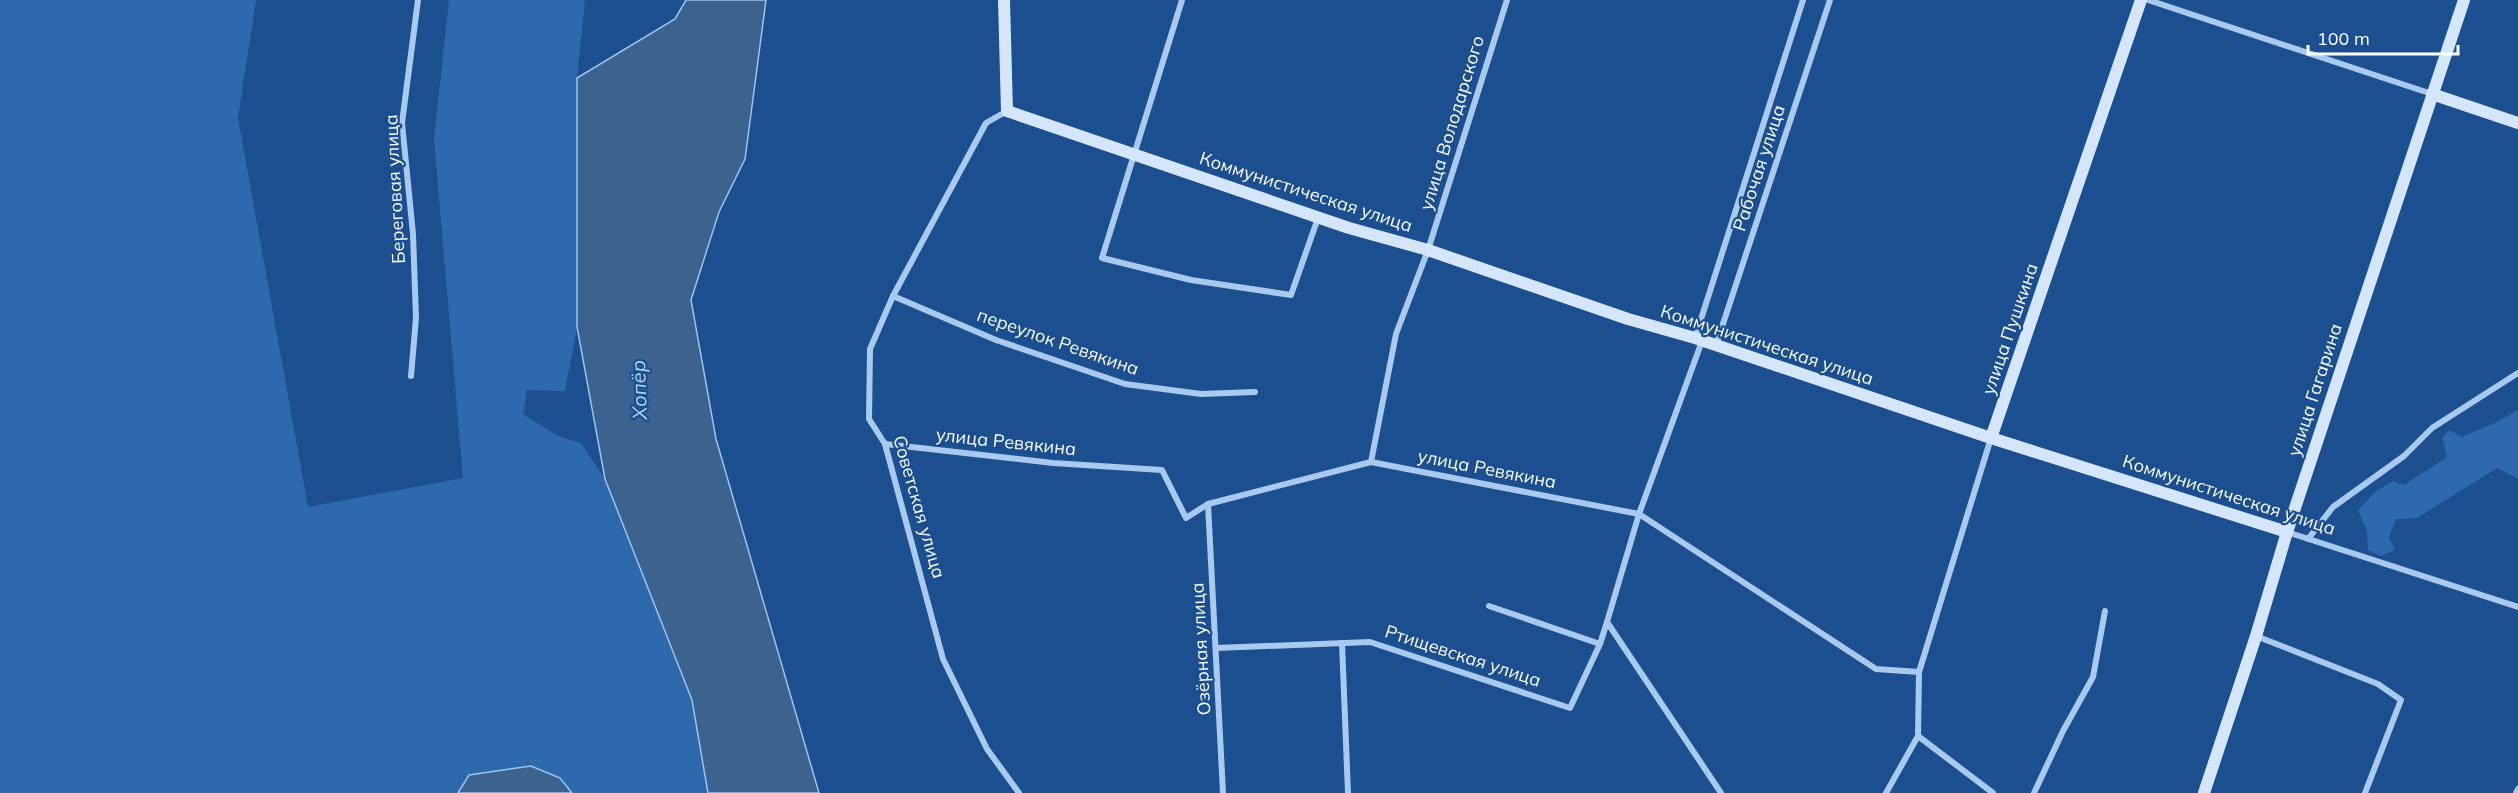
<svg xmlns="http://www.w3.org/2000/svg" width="2518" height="793" font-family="Mulish,sans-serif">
<rect width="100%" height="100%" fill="#1b4f8f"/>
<g fill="#2e69ad">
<path d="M0,0H256L238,118L308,507L463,478L434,139L449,0H585L577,78V327L565,391L527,390L523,414L558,436L581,443L605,479L692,700L708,793H572L560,778L469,775L458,793H0Z"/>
<path d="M2518,410V479L2497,468L2417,518L2396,519L2389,537L2395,550L2381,556L2368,550L2367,531L2358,510L2376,491L2393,481L2404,485L2447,457L2442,438L2450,430L2461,437L2497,422Z"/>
</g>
<g fill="#3c6290" stroke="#9cc4f0" stroke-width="1.5">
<path d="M686,0H766L745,159L719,212L691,300L716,439L819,793H708L692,700L605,479L577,327V78L675,19Z"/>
<path d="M531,766L560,778L572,793H458L469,775Z"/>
</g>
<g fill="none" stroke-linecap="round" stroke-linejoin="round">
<g stroke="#a9c9ee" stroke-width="6">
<path d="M1182,0L1102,258L1191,280L1291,295L1318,218"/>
<path d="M2148,0L2432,94"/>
<path d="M1007,111L986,123L893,296L870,349L869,419L885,444L943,659L987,749L1019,793"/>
<path d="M893,296L996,340L1125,384L1201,394L1255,392"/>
<path d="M1695,338L1803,0"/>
<path d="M1702,341L1639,514L1607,622L1721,793"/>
<path d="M1716,345L1830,0"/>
<path d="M411,376L416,318L413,234L402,123L418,0"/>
<path d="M885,444L1053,463L1162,470L1186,518L1208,504L1371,462L1639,514L1876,669L1919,672L1918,736L1993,793"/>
<path d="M1371,462L1396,334L1428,250L1507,0"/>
<path d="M1208,504L1223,793"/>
<path d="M2287,532L2518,607"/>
<path d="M2308,539L2333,507L2404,456L2432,428L2518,373"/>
<path d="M1489,606L1600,644"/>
<path d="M2256,636L2378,684L2401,700L2365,793"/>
<path d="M1342,643L1348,793"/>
<path d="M1216,648L1370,642L1570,708L1600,644L1607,622"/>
<path d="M1919,672L1991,438"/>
<path d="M1886,793L1918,736"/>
<path d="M2034,793L2063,731L2093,677L2105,611"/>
<path d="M2516,793L2518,789"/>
</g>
<g stroke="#d6e6fa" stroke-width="12">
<path d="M1004,0L1007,111L1349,228L1428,250L1628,319L1695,338L1991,438L2287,532"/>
<path d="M2432,94L2518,123"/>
<path d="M1991,438L2141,0"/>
<path d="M2204,793L2256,636L2287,532L2464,0"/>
</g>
</g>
<g text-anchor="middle" stroke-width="4.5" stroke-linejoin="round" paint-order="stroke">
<g font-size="18" fill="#fff" stroke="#1b4f8f">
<text transform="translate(1452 123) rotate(-73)" y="6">улица Володарского</text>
<text transform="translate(1759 168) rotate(-72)" y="6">Рабочая улица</text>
<text transform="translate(395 189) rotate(-93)" y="6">Береговая улица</text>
<text transform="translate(1306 192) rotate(18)" y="6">Коммунистическая улица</text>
<text transform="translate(2010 329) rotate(-71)" y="6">улица Пушкина</text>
<text transform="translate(1058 342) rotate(19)" y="6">переулок Ревякина</text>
<text transform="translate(1767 345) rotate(18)" y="6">Коммунистическая улица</text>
<text transform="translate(2315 390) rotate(-72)" y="6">улица Гагарина</text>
<text transform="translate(1006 442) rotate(6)" y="6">улица Ревякина</text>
<text transform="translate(1487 469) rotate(11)" y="6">улица Ревякина</text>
<text transform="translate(2229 495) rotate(18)" y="6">Коммунистическая улица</text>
<text transform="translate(919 507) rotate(74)" y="6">Советская улица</text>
<text transform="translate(1201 649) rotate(-93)" y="6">Озёрная улица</text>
<text transform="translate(1463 656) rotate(18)" y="6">Ртищевская улица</text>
</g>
<g font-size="20" font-style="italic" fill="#b5d3f5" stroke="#1b4f8f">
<text transform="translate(639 390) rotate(-92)" y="7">Хопёр</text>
</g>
</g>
<path d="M2308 45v9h150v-9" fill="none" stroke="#ffffff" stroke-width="3"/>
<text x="2317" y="45" font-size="18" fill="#ffffff" stroke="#1b4f8f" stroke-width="4.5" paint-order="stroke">100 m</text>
</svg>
